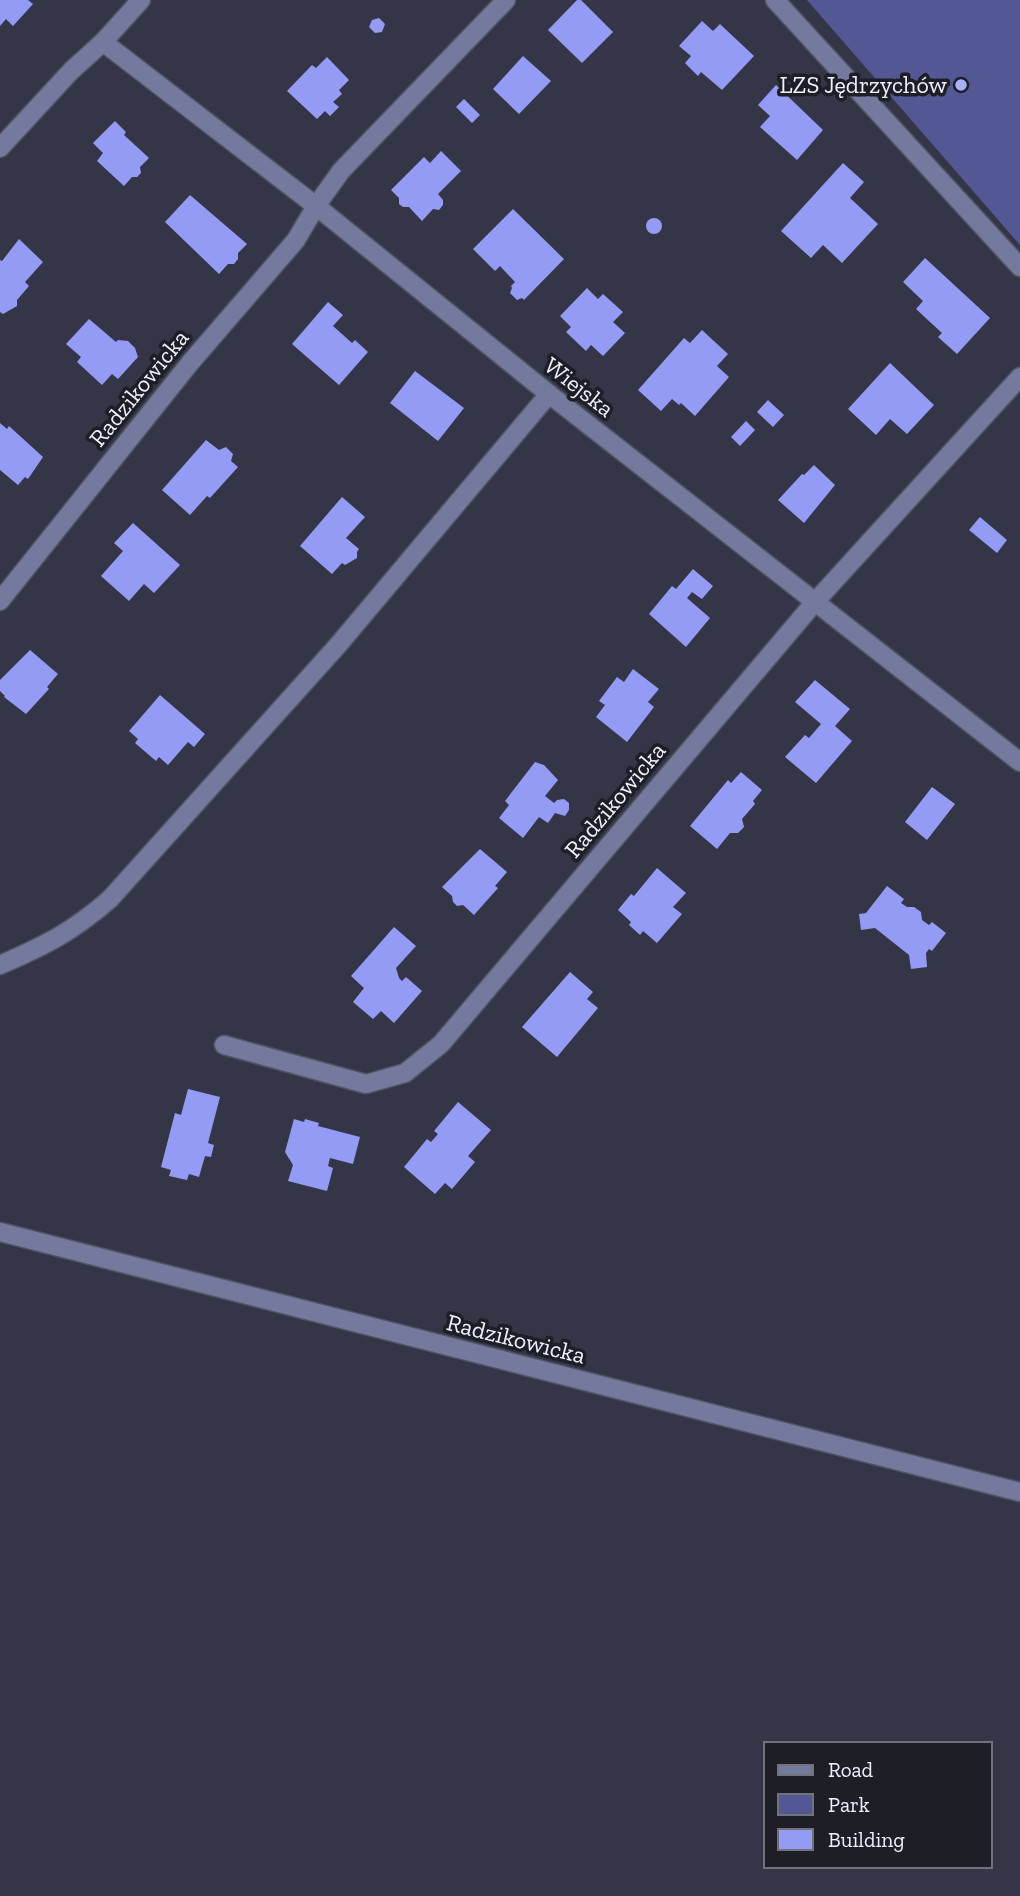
<svg xmlns="http://www.w3.org/2000/svg" width="1020" height="1896" font-family="'Zilla Slab',serif">
<rect width="100%" height="100%" fill="#343647"/>
<path fill="#535793" d="M807,0H1020V245Z"/>
<g fill="#949bf4">
<path d="M0,0H28L33,4L13,26L6,19L0,26Z"/>
<path d="M577,0H581L613,32L582,63L548,30Z"/>
<path d="M379,18L385,24L382,32L375,33L369,27L372,20Z"/>
<path d="M702,21L713,31L720,24L754,56L722,90L701,72L698,76L685,63L691,56L679,46Z"/>
<path d="M523,56L551,81L519,114L493,89Z"/>
<path d="M327,57L349,80L339,90L342,94L333,102L339,107L330,116L325,111L317,119L287,91L312,65L316,68Z"/>
<path d="M776,85L823,130L797,160L760,127L770,116L758,105Z"/>
<path d="M464,99L480,115L472,123L456,107Z"/>
<path d="M115,121L126,132L124,135L149,158L140,167L141,173L137,177H132L124,186L97,161L103,153L93,143Z"/>
<path d="M441,151L461,171L438,194L443,200V205L439,210L433,209L422,221L409,207H403L399,204V198L391,190L424,157L430,163Z"/>
<path d="M843,163L864,182L850,198L878,224L842,263L823,245L811,258L781,231Z"/>
<path d="M190,195L247,244L238,253V259L234,264H228L219,274L165,222Z"/>
<path d="M513,209L564,259L524,300L522,298L517,300L510,293L512,288L511,286L515,282L500,266L495,271L473,249Z"/>
<circle cx="654" cy="226" r="8"/>
<path d="M19,239L43,262L25,282L29,286L17,300V306L3,314L0,312V260L2,261Z"/>
<path d="M925,258L990,318L957,354L938,337L942,333L916,309L923,301L903,282Z"/>
<path d="M587,288L598,299L603,294L623,312L613,322L625,333L603,356L591,345L586,351L566,332L571,327L560,316Z"/>
<path d="M328,302L343,315L333,326L352,343L355,340L368,352L339,385L292,344Z"/>
<path d="M89,319L116,342L118,340L128,341L135,348L138,357L118,379L112,374L102,385L77,362L81,357L66,344Z"/>
<path d="M702,330L728,354L717,366L729,377L695,416L681,403L679,405L672,399L661,411L638,390L684,338L690,343Z"/>
<path d="M890,363L934,405L907,434L890,419L876,435L848,409Z"/>
<path d="M415,371L464,408L438,441L390,403Z"/>
<path d="M768,400L784,415L773,427L757,412Z"/>
<path d="M746,421L755,430L740,446L731,437Z"/>
<path d="M0,423L7,429L9,426L43,457L28,479L25,477L18,485L0,470Z"/>
<path d="M206,440L219,450L226,447L233,454L231,461L238,467L210,498L207,496L190,515L162,490Z"/>
<path d="M814,465L835,485L804,523L778,500L802,474L804,475Z"/>
<path d="M342,497L365,517L346,538L359,549L357,552V558L345,565L342,563L332,574L300,546Z"/>
<path d="M980,517L1007,540L997,553L969,530Z"/>
<path d="M133,523L180,565L154,593L144,584L129,601L101,576L123,551L114,543Z"/>
<path d="M693,569L713,586L702,599L692,592L687,598L710,618L686,647L649,614L672,586L676,589Z"/>
<path d="M30,650L58,674L47,687L49,689L26,714L4,697L5,696L0,691V680Z"/>
<path d="M633,669L659,689L648,702L654,707L627,742L596,717L605,705L599,701L617,677L624,682Z"/>
<path d="M815,680L850,709L835,726L852,741L816,783L785,757L805,735L809,738L821,724L795,702Z"/>
<path d="M160,695L205,734L194,747L188,742L168,765L159,757L156,761L135,743L138,739L129,731Z"/>
<path d="M535,762L544,765L558,780L545,796L554,803L557,800L564,799L569,803V810L565,816L555,813L548,823L539,817L523,838L499,818L509,805L505,801Z"/>
<path d="M741,772L762,790L753,801L755,804L742,819L744,827L738,833H730L717,849L690,826L728,780L731,783Z"/>
<path d="M932,787L955,804L927,840L905,822Z"/>
<path d="M480,849L507,872L495,886L498,888L474,915L463,905L457,906L453,902L452,896L442,887Z"/>
<path d="M657,868L686,893L673,907L682,914L657,943L643,931L640,935L629,925L631,922L618,910L631,894L634,896Z"/>
<path d="M887,886L904,899L901,903L907,907H914L921,912L922,920L929,925L932,922L946,933L932,951L929,949L926,953L927,967L911,969L909,955L875,928L861,930L859,914L866,913Z"/>
<path d="M394,927L416,946L396,968L399,978L402,981L406,977L422,991L394,1023L381,1011L373,1019L353,1002L364,988L351,976Z"/>
<path d="M570,972L593,992L587,999L598,1008L557,1057L522,1027Z"/>
<path d="M188,1089L220,1097L208,1143L214,1145L211,1157L205,1156L199,1177L189,1174L187,1180L169,1176L171,1170L161,1167L175,1113L181,1115Z"/>
<path d="M458,1102L491,1130L468,1156L475,1162L452,1189L445,1183L435,1194L404,1167L427,1139L431,1142L438,1134L434,1131Z"/>
<path d="M294,1119L304,1122L305,1119L319,1123L318,1126L360,1137L353,1164L330,1158L328,1166L333,1168L327,1191L288,1181L293,1165L285,1152Z"/>
</g>
<g fill="none" stroke-linecap="round" stroke-linejoin="round">
<g stroke="#525464" stroke-width="21">
<g id="minor">
<path d="M775,0L1020,267"/>
<path d="M103,42L141,0"/>
<path d="M0,148L71,71L103,42L316,206L549,394L1020,762"/>
<path d="M0,601L190,363L296,240L316,206L341,171L506,0"/>
<path d="M0,965C46,945 72,932 110,899L339,644L549,394"/>
<path d="M224,1045L366,1084L405,1073L441,1044L814,603L1020,377"/>
<path d="M0,1232L1020,1492"/>
</g>
</g>
<use href="#minor" stroke="#74799e" stroke-width="18"/>
</g>
<circle fill="#a9b0fc" stroke="#1d1e26" stroke-width="2.5" cx="961" cy="85" r="7"/>
<g text-anchor="middle" stroke-width="7" stroke-linejoin="round" paint-order="stroke">
<g font-size="24" fill="#eef0fb" stroke="#1d1e26" text-anchor="end">
<text x="947" y="93">LZS Jędrzychów</text>
</g>
<g font-size="24" fill="#eef0fb" stroke="#1d1e26">
<text transform="translate(579 387) rotate(38)" y="8">Wiejska</text>
<text transform="translate(139 388) rotate(-51)" y="8">Radzikowicka</text>
<text transform="translate(615 800) rotate(-50)" y="8">Radzikowicka</text>
<text transform="translate(516 1339) rotate(14)" y="8">Radzikowicka</text>
</g>
</g>
<rect x="764" y="1742" width="228" height="126" fill="#1d1e26" stroke="#71727b" stroke-width="2"/>
<rect x="778" y="1765" width="35" height="10" fill="#74799e" stroke="#71727b" stroke-width="2"/>
<text x="828" y="1777" font-size="21" fill="#eef0fb">Road</text>
<rect x="778" y="1794" width="35" height="21" fill="#535793" stroke="#71727b" stroke-width="2"/>
<text x="828" y="1812" font-size="21" fill="#eef0fb">Park</text>
<rect x="778" y="1829" width="35" height="21" fill="#949bf4" stroke="#71727b" stroke-width="2"/>
<text x="828" y="1847" font-size="21" fill="#eef0fb">Building</text>
</svg>
